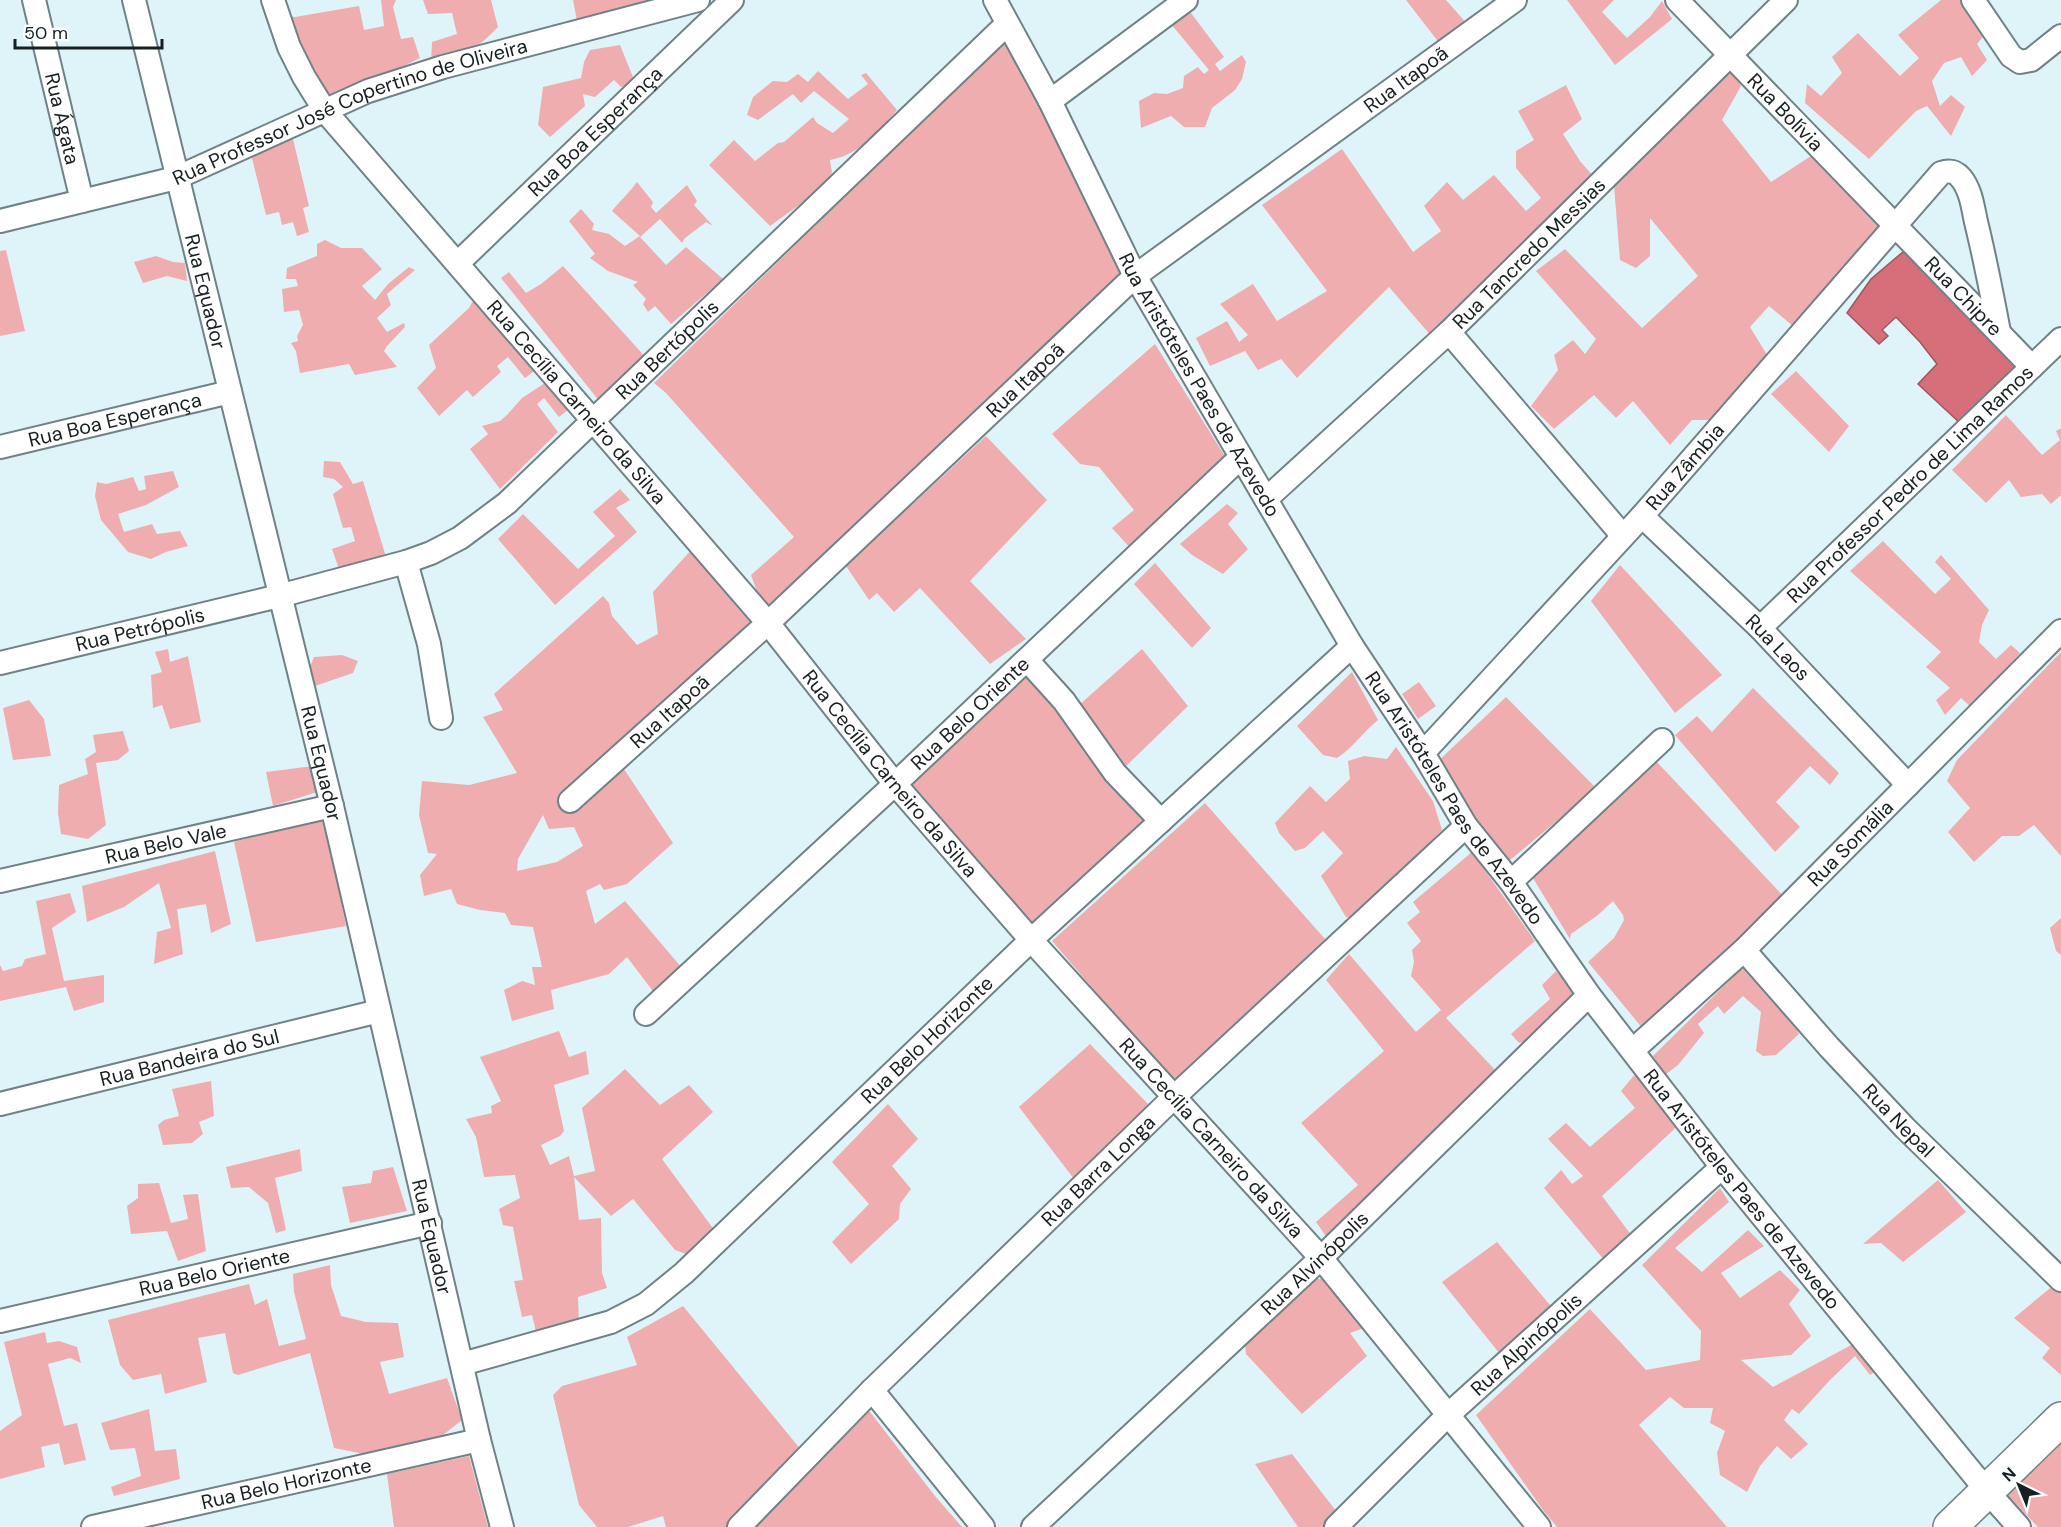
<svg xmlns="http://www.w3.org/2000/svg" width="2061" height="1527" font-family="'DM Sans',sans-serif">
<rect width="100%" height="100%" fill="#dff4f9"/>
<g fill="#f0adb0" fill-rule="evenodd">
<path d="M381,0H396L393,7L401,39L413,37L420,58L402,67L327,98L284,15L295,17L359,6L364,30L384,26Z"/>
<path d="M423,0H491L498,27C473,53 464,54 431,63L432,42L457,34L452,13L428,14Z"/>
<path d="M573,0H673L578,26Z"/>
<path d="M1406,0H1446L1469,26L1440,44Z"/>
<path d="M1567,0H1614L1602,12L1627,38L1650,17L1662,1L1672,19L1615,65Z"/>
<path d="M1941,0H1962L1986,33L1977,44L1987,60L1972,76L1961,57L1944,63L1932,81L1940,106L1951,95L1965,107L1951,136L1927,106L1916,111L1869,159L1805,103L1807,84L1821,96L1842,73L1832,57L1858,33L1900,76L1919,58L1898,35Z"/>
<path d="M1188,9L1224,57L1215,64L1220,71L1242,55L1246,62L1242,79L1235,90L1212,108L1205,127H1184L1171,116L1141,128L1139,101L1154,93L1167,94L1183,88L1184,76L1198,67L1204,74L1209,70L1171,24Z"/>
<path d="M1002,43L1014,49L1127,276L776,608L761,603L751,575L794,537L666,393L654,383Z"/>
<path d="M620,45L635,82L621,87L614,80L595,97L583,94L585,106L550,137L538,125L543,87L581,78L584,62L590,50Z"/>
<path d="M1733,69L1741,86L1722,120L1771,182L1814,154L1884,229L1794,327L1769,306L1750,327L1769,358L1717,420H1692L1670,445L1633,401L1616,418L1594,395L1554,429L1531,406L1558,370L1554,355L1573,340L1585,354L1596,339L1536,271L1565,249L1642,328L1698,276L1650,218V256L1636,268L1620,260L1614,186L1627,164Z"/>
<path d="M818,71L848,99L868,84L861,75L866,73L897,110C878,131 860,155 830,160L832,173L813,195L770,226L709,165L734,140L755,161L778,143L784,142L813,117L817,123L833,133L849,119L814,91L801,103L793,94L758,120L747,115L753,97L773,81L787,82L798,74L808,82Z"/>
<path d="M1566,85L1582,119L1563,134L1580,161L1593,176L1432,337L1389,287L1297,378L1281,359L1258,370L1245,351L1210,366L1196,338L1227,321L1239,342L1248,335L1220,304L1253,284L1277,321L1327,291L1262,205L1342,149L1413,252L1441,231L1424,206L1447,182L1463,200L1494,175L1526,211L1541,198L1516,168V151L1534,140L1518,111Z"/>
<path d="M293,139L309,206L303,208L309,232L297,236L293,222L282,225L279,212L266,215L250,150Z"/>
<path d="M637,182L653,202L651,207L656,213L687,185L697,201L694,205L713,226L706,222L685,238L682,243L660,219L640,237L666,265L686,247L723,279L671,324L655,306L648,312L643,304L646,299L633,285L638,282L608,271L590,258L595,254L569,221L581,209L594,224L592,230L609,234L625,246L640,236L612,211C620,201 629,193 637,182Z"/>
<path d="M325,240L341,248H362L382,269L362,286L375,300L388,284L409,267L415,270L387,294L391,305L377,318L387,332L404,323L405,327L387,346L384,351L397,367L355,375L349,364L300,373L296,351L291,343L298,341L297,336L303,325L299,310L284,312L282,289L298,286L296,279H286L287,268L317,256V244Z"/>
<path d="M6,250L25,331L0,336V251Z"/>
<path d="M156,256L173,262L185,263L187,281L167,276L143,283L134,262Z"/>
<path d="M563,266L649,361L600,402L501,278L509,272L526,293L541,284Z"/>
<path d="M475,297L537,369L525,378L508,357L497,366L501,372L473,397L467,390L439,416L417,388L436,368L429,345L469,308Z"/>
<path d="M1155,344L1226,458L1132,550L1112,528L1134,510L1099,467L1080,464L1052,434Z"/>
<path d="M1796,371L1849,426L1829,452L1771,394Z"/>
<path d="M548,381L568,410L559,417L544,398L537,404L558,432L500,489L470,449L488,434L482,426L500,421L507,415L522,398Z"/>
<path d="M2006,415L2042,455L2060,440L2056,431L2061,428V495L2051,504L2042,494L2021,497L2009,480L1986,503L1952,470Z"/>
<path d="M986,436L1047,500L970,581L1026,639L990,664L920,588L894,612L877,593L869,600L846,566Z"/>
<path d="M324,461L340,462L353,484L363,481L386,557L339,569L332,549L355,541L351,527L343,528L333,494L343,487L334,479L323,477Z"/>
<path d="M173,471L179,487L146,505L118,514L124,532L152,524L157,534L180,531L188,546L166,552L151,559L128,552L101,520L95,496L97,482L106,484L133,477L139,491L146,489L144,476Z"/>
<path d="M620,489L630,500L616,508L637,532L555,605L498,539L523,514L578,569L615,536L593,512Z"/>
<path d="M1227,504L1238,513L1228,524L1248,549L1223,574L1192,555L1180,544Z"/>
<path d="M1883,541L1935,594L1951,579L1935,562L1941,555L1989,610L1982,625L1979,642L1996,659L2011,645L2020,653L1971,707L1961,698L1945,715L1936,700L1950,688L1926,667L1941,652L1850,571Z"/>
<path d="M693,548L758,623L562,800L567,813L624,769L673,843L627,884L604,890L600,884L586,891L595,924L625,901L682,968L655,994L627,957L609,974L551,990L554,1009L512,1021L504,990L522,981L535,985L532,967H542L533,927L511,925L505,913L480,910L457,904L451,889L424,896L420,875L437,854L428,853L419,815L422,781L469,785L517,773L483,717L503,710L494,694L603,596L609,603L612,616L637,645L658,634L653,592ZM543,815L549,829L574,827L583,846L557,862L517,871L518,859Z"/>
<path d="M1155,563L1211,628L1192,648L1134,584Z"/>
<path d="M1620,565L1722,675L1675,713L1591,601Z"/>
<path d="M168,649L170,662L188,656L201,722L170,729L162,705L153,708L151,675L162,672L155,652Z"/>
<path d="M1142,649L1188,706L1122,770L1078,706Z"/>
<path d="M2061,652V856L2034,825L2019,836H2002L1974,862L1948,832L1970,808L1947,781L1957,760Z"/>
<path d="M342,655L358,661L353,673L312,687L308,672L314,657Z"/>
<path d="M1352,672L1378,720C1363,732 1353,748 1337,758L1323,755L1297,726Z"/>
<path d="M1023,675L1059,709L1150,822L1029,929L910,783Z"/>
<path d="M1419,682L1436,706L1418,719L1402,694Z"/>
<path d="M1753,688L1839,773L1830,785L1810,766L1776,802L1800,827L1775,852L1675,735L1697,716L1712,732Z"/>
<path d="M1506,697L1596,788L1509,861L1435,764Z"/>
<path d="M29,700L44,719L51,756L13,760L3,708Z"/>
<path d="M123,731L129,751L118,760L96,763L106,825L88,839L61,834L58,813L59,785L88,774L85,759L96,752L93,735Z"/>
<path d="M1396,747L1433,801L1442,830L1367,905L1359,918L1346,917L1321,876L1343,853L1323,831L1305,848L1295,851L1279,833L1275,823L1310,786L1326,802L1350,779L1348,761L1364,756L1387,759Z"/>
<path d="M1655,760L1787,900L1643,1029L1588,962L1614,938L1624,920L1623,915L1613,901L1598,915L1571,934L1570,939L1533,878Z"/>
<path d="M313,766L317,792L273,806L266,772Z"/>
<path d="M1205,803L1325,939L1173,1082L1052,941Z"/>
<path d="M324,818L346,926L256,942L234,842Z"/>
<path d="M215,851L231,924L211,933L206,904L177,909L183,954L154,964L157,932L171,928L159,883L124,907L87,922L82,886Z"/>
<path d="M1472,852L1535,941L1446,1018L1499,1074L1330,1242L1316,1222L1358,1185L1301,1123L1384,1051L1326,980L1349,954L1416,1032L1441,1010L1411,976L1414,962L1412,950L1421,941L1407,923L1420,912L1413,902Z"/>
<path d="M70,893L76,912L52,928L64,981L104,975V1002L74,1011L66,987L0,1001V965L3,971L22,966L25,959L46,954L36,901Z"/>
<path d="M2061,918V955L2056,951L2050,928Z"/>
<path d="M1743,967L1756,972L1791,1018L1799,1034L1776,1055L1763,1056L1756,1051L1761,1012L1743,996L1724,1014L1718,1006L1698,1024L1704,1033L1678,1065L1665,1075L1653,1056Z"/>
<path d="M1556,971L1575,993L1526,1041L1519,1043L1511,1034L1550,999L1542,985Z"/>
<path d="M559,1031L569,1057L586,1051L589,1074L554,1085L564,1131L560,1136L541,1145L550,1165L569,1156L574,1176L595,1171L582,1108L625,1069L660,1105L689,1085L713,1112L662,1159L715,1231L689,1255L675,1250L633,1199L611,1216L574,1177L579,1220L601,1218L602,1273L607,1288L578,1297L579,1323L537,1336L532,1315L522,1317L514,1281L523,1280L513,1227L503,1225L499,1209L520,1198L515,1175L484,1177L476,1137L466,1119L492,1113L491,1106L501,1101L480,1057Z"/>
<path d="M1090,1044L1150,1106L1074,1179L1019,1107Z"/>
<path d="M1636,1073L1682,1122L1602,1196L1632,1236L1605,1261L1544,1188L1561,1170L1572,1184L1583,1176L1548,1139L1566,1123L1590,1147L1635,1108L1621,1091Z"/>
<path d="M211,1081L214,1116L199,1122L203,1134L192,1143L163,1145L158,1125L164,1120L179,1116L172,1089Z"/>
<path d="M888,1104L918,1139L892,1166L911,1189L900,1204L899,1219L851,1264L832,1242L869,1204L832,1162Z"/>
<path d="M300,1149L302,1171L275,1178L286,1230L276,1233L268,1203L249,1187L231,1188L226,1167Z"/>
<path d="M393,1167L407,1211L350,1223L342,1187L371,1183L373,1171Z"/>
<path d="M1938,1180L1966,1212L1903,1262L1881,1243L1863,1244Z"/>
<path d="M159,1183L171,1223L188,1219L183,1195L198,1194L206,1251L178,1261L167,1231L131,1234L127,1206L138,1198V1184Z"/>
<path d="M1720,1188L1729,1202L1675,1248L1702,1272L1748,1230L1764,1246L1721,1273L1740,1298L1780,1270L1800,1290L1789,1304L1811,1336L1791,1355L1741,1360L1773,1387L1855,1343L1877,1370L1870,1375L1855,1356L1830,1380L1799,1414L1792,1409L1784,1420L1808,1444L1791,1459L1777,1446L1760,1466L1747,1492L1720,1475L1717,1453L1725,1431L1710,1423L1713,1408H1684L1670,1397L1639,1425L1727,1527H1557L1543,1510L1476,1415L1590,1309L1646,1370L1700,1360L1701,1331L1642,1265Z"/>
<path d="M1497,1242L1555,1311L1504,1359L1442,1282Z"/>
<path d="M330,1265L331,1285L341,1316L366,1322L398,1323L404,1357L380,1362L389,1394L447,1378L462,1420L443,1435L417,1445L374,1456L334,1448L310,1353L238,1375L233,1373L225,1333L198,1338L207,1382L165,1394L161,1374L133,1380L120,1365L108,1320L249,1284L255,1305L267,1299L279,1346L306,1339L294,1292L293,1274Z"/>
<path d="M1311,1279H1327L1369,1326L1350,1333L1367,1356L1302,1414L1246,1354L1245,1344Z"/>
<path d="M2055,1284L2061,1290V1375L2042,1358L2050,1348L2014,1318Z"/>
<path d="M683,1306L802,1451L726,1527H666L663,1516L628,1527H597L579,1505L553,1395L562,1386L637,1365L627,1337Z"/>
<path d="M45,1332L47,1343L59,1341L77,1347L81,1363L70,1358L48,1364L64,1426L77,1423L86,1460L64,1465L59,1443L41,1447L45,1467L0,1479V1431L22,1415L4,1342Z"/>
<path d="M867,1408L935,1496L962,1527H751Z"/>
<path d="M149,1409L155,1451L176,1449L180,1479L114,1496L111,1487L141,1476L135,1448L110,1450L101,1423Z"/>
<path d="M2061,1441V1527H2038L2004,1491Z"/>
<path d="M1292,1454L1340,1516L1327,1527H1298L1255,1464Z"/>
<path d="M469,1456L488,1527H394L387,1474Z"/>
</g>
<path fill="#d66f79" stroke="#9d575f" stroke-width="1.5" d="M1904,251L2025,366L1961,424L1918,384L1937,364L1920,342L1896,317L1882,330L1888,336L1879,344L1847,313L1871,279Z"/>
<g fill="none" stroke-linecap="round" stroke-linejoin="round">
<g stroke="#6f8286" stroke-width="26">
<g id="street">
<path id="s1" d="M34,0L82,201"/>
<path id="s2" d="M134,0L332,806L479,1440L502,1527"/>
<path id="s3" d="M273,0L289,47L304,77L325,111L768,623L895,784L1031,940L1321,1258L1539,1527"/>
<path id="s4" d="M995,0L1050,101L1135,276L1352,646L1423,753L1466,826L1511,882L1589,995L1722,1167L1987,1491L2019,1527"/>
<path id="s5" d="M1677,0L2032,367"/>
<path d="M1973,0L2011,56L2020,62L2031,60L2061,36"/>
<path d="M1050,101L1186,0"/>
<path id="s6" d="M0,221L176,178L368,91L443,67L698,0"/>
<path id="s7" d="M458,263L732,0"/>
<path d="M1449,332L1623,536"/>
<path id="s8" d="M0,447L230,392"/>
<path id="s9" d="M1266,499L1449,332L1786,0"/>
<path id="s10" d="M1642,516L1760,628L1908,785"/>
<path d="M406,562L429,644L441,718"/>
<path id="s11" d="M1760,628L2061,339"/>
<path d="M1027,660L1064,701L1115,773L1161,821"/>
<path id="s12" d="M0,663L279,596L406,562L431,553L460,538L507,503L1007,24"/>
<path id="s13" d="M1423,753L1642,516L1941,173C1950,170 1955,171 1961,178C1971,190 1973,208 1976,222C1985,258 1992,295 1999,332"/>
<path id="s14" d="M570,801L768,623L1135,276L1515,0"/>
<path id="s15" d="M0,881L332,806"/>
<path d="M1511,882L1662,740"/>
<path id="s16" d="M1744,950L1829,1047L1905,1128L2061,1280"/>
<path id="s17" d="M646,1014L895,784L1241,457"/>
<path id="s18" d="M1633,1050L1744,950L2061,631"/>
<path id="s19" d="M0,1104L379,1011"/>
<path id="s20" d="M0,1321L430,1223"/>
<path id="s21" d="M462,1364L611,1322L646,1304L684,1273L1031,940L1352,646"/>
<path d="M872,1390L983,1527"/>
<path id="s22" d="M93,1527L479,1440"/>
<path id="s23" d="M739,1527L872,1390L1173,1098L1466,826"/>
<path id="s24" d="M1033,1527L1321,1258L1589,995"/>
<path id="s25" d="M1336,1527L1448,1415L1722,1167"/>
</g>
</g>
<g stroke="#6f8286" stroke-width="36">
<path id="secondary" d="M1950,1527L2061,1419"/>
</g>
<use href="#street" stroke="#fff" stroke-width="22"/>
<use href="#secondary" stroke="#fff" stroke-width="33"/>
</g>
<g text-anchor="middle" stroke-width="4.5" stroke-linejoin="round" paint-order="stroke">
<g font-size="20" fill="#171f21" stroke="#fafeff">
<text dy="7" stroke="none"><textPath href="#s14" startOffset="1106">Rua Itapoã</textPath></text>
<text dy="7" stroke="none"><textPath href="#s6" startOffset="368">Rua Professor José Copertino de Oliveira</textPath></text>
<text dy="7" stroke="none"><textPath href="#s5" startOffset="156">Rua Bolívia</textPath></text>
<text dy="7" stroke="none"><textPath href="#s1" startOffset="122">Rua Ágata</textPath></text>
<text dy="7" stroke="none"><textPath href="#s7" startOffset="190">Rua Boa Esperança</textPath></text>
<text dy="7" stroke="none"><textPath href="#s9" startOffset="360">Rua Tancredo Messias</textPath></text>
<text dy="7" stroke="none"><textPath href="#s2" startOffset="300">Rua Equador</textPath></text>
<text dy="7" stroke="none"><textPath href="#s5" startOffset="412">Rua Chipre</textPath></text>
<text dy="7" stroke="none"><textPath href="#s12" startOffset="758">Rua Bertópolis</textPath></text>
<text dy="7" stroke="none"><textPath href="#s14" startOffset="620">Rua Itapoã</textPath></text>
<text dy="7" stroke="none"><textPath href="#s4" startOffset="436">Rua Aristóteles Paes de Azevedo</textPath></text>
<text dy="7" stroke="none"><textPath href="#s3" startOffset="508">Rua Cecília Carneiro da Silva</textPath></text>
<text dy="7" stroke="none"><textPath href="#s8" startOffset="118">Rua Boa Esperança</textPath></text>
<text dy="7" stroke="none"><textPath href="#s13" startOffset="388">Rua Zâmbia</textPath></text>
<text dy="7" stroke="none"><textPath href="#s11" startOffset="208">Rua Professor Pedro de Lima Ramos</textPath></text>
<text dy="7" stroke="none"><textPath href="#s12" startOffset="144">Rua Petrópolis</textPath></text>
<text dy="7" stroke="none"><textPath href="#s10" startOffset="189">Rua Laos</textPath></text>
<text dy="7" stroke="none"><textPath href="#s14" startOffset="134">Rua Itapoã</textPath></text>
<text dy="7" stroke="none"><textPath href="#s17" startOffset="442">Rua Belo Oriente</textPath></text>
<text dy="7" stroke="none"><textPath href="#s2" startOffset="786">Rua Equador</textPath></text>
<text dy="7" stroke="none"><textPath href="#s3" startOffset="994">Rua Cecília Carneiro da Silva</textPath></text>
<text dy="7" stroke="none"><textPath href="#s4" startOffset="922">Rua Aristóteles Paes de Azevedo</textPath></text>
<text dy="7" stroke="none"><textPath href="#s18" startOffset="300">Rua Somália</textPath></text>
<text dy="7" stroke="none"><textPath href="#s15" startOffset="170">Rua Belo Vale</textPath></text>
<text dy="7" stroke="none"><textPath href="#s21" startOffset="580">Rua Belo Horizonte</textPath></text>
<text dy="7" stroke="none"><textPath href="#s19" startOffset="195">Rua Bandeira do Sul</textPath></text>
<text dy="7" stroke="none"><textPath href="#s16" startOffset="230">Rua Nepal</textPath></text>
<text dy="7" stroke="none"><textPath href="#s3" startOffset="1480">Rua Cecília Carneiro da Silva</textPath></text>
<text dy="7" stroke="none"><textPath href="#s23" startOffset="506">Rua Barra Longa</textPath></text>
<text dy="7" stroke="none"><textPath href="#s4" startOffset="1408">Rua Aristóteles Paes de Azevedo</textPath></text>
<text dy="7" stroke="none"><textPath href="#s2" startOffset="1272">Rua Equador</textPath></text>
<text dy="7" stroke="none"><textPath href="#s24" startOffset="386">Rua Alvinópolis</textPath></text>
<text dy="7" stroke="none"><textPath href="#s20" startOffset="220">Rua Belo Oriente</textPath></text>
<text dy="7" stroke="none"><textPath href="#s25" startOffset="264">Rua Alpinópolis</textPath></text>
<text dy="7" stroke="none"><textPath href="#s22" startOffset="198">Rua Belo Horizonte</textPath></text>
</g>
</g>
<g transform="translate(2019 1485) rotate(317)" stroke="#fafeff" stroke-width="4.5" paint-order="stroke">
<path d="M0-4.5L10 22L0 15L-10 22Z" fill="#171f21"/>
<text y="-9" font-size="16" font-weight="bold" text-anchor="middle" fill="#171f21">N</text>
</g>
<path d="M15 39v9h147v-9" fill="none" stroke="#171f21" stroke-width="3"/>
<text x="24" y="39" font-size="18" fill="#171f21" stroke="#fafeff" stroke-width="4.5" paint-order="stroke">50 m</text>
</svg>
